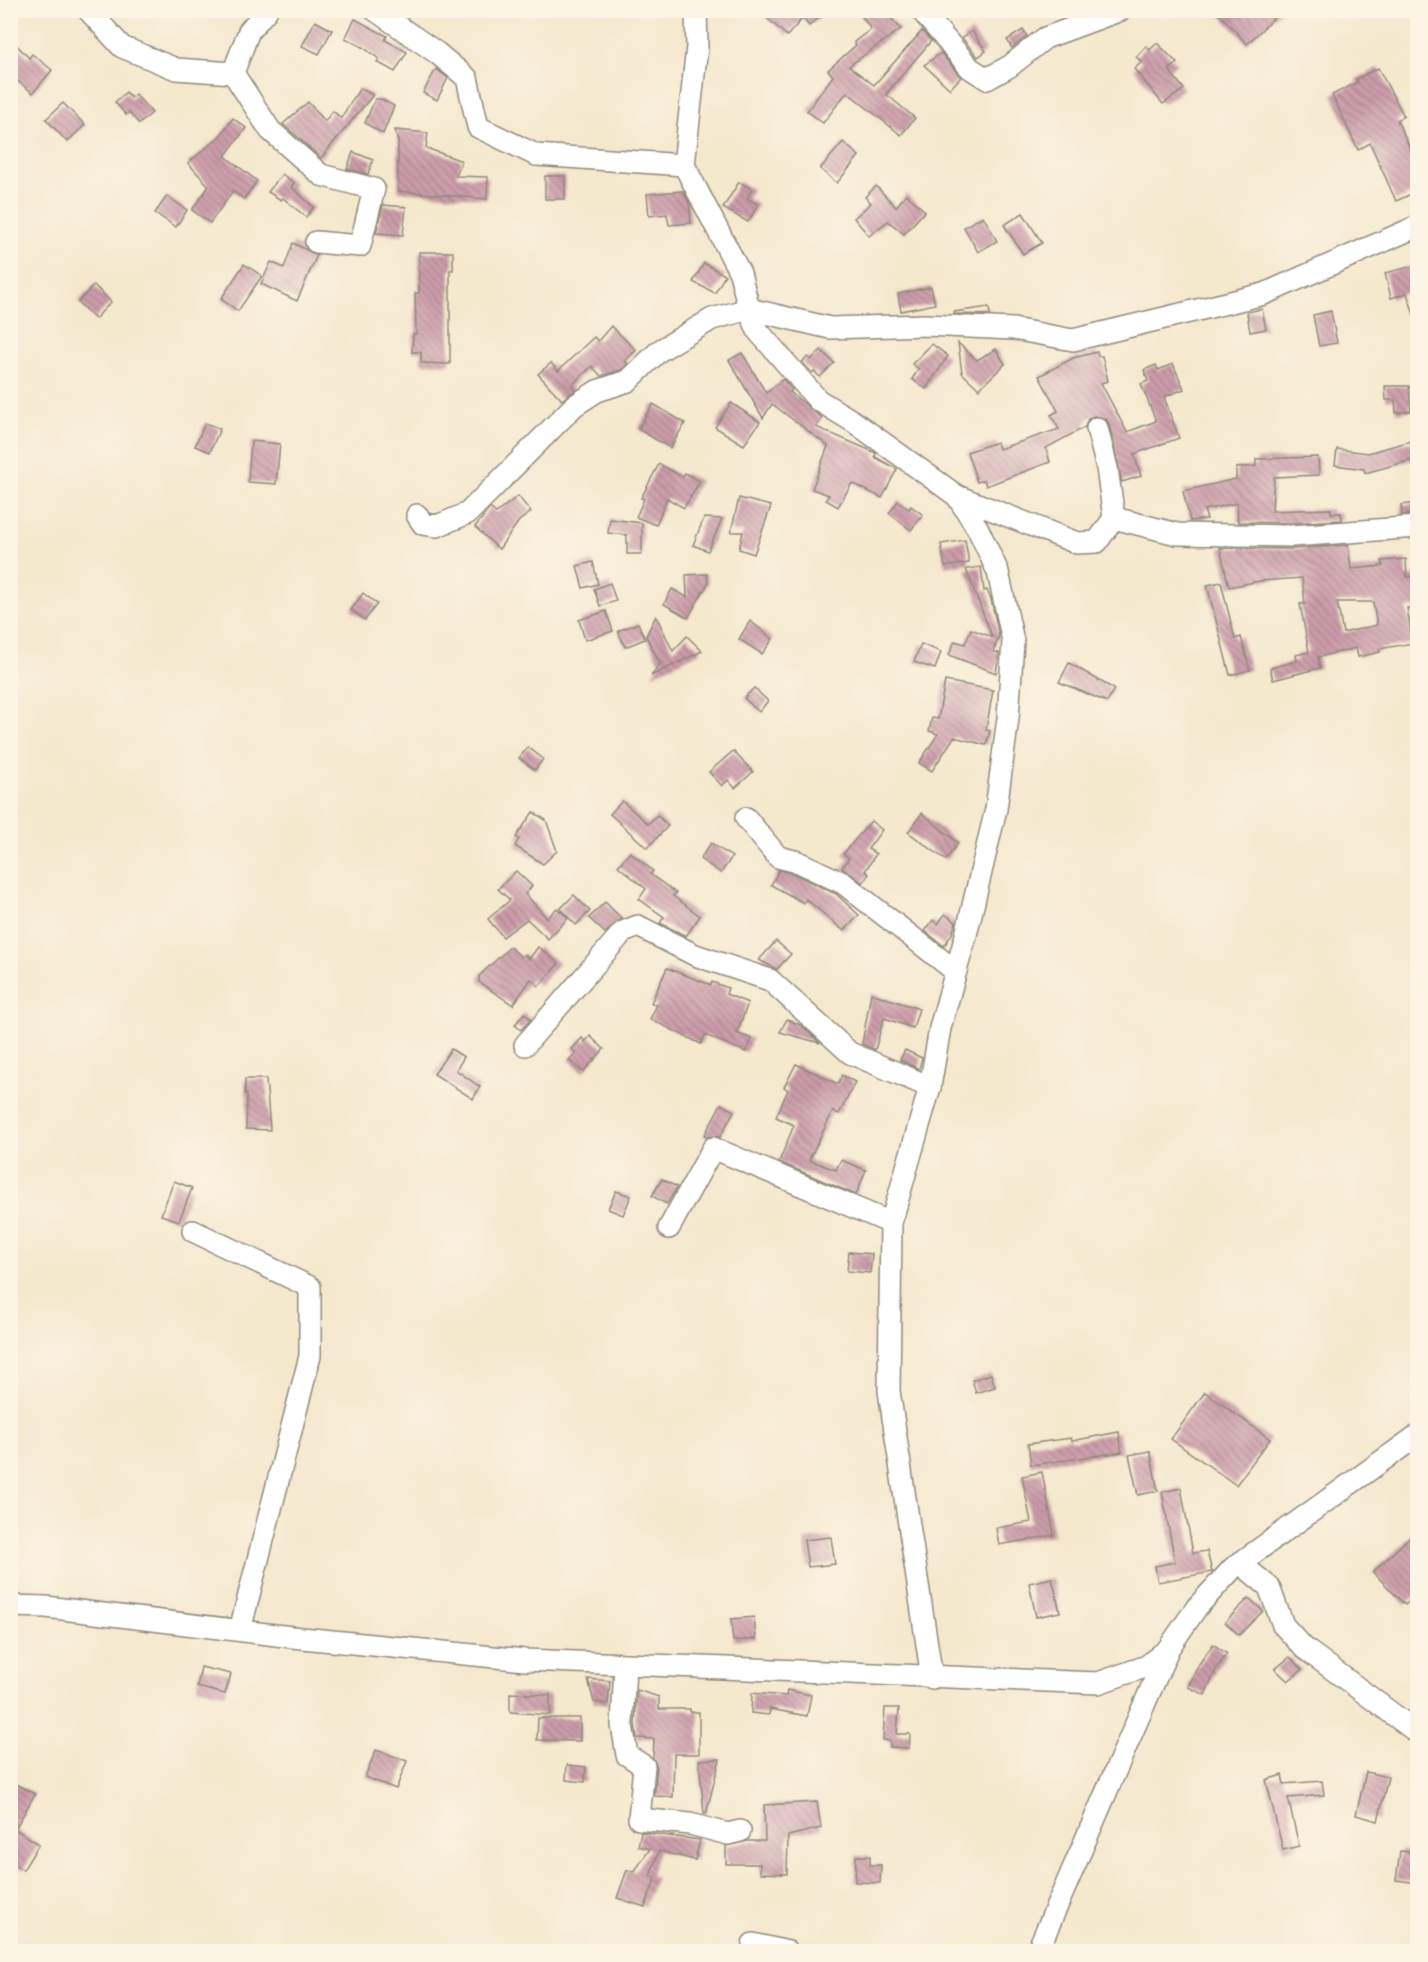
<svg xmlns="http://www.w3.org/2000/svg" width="1428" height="1962" font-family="Itim,sans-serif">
<defs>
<pattern id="building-back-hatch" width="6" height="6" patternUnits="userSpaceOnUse" patternTransform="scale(1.5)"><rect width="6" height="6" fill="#cc9caa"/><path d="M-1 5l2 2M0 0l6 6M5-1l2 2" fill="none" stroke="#a67f8b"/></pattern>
</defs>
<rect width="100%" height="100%" fill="#fcf5e5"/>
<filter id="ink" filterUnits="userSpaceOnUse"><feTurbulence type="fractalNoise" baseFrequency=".0167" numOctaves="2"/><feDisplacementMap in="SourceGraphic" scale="12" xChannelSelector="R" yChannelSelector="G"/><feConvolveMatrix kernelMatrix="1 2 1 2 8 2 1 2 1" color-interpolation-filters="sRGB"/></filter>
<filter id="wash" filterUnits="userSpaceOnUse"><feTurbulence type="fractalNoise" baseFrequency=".008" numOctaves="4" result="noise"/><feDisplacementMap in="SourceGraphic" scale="24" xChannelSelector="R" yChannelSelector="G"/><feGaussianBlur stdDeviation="1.35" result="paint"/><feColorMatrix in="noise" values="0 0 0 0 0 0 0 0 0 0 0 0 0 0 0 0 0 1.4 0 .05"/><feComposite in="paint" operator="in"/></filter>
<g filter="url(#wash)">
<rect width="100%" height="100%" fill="#f4e8cd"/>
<g id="blocks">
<g fill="url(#building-back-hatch)" fill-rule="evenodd">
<path d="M758,10H829L809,26L803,18L787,36Z"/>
<path d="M857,10H883L901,29L849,66L874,85L922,31L931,41L886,94L915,118L901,135L847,92L823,123L807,111L833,76L828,70L856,45L854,42L871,29Z"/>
<path d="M1216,10H1282L1247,44Z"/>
<path d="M355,19L387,36L385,40L407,52L395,72L377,62L379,59L364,48L345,38Z"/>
<path d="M315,21L332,30L319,54L302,46Z"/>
<path d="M1023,30L1027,36L1012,48L1007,40Z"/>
<path d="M972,31L986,51L978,57L962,38Z"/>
<path d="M10,38L29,58L32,54L52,70L33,93L10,75Z"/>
<path d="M1157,43L1177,63L1169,70L1184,89L1163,104L1134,69L1142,62L1136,57L1146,46L1150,50Z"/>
<path d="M941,53L961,77L950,89L924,65Z"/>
<path d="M1378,68L1404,116L1397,120L1418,166V191L1396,201L1370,143L1358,150L1332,95L1358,82L1356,79Z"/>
<path d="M436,69L448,78L437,100L423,93Z"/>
<path d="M360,88L373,95L321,158L283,124L308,102L325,121L333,111L341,118Z"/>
<path d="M126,92L131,98L135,94L152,113L139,124L129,112L126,115L115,102Z"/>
<path d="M375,99H381L394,106L383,134L365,123Z"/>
<path d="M63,103L85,125L67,142L46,119Z"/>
<path d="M233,118L246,128L225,156L257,181L244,199L233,191L210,223L192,210L209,186L188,163L220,136Z"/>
<path d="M395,130L428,133L426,148L462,161L456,176L488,177L487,199L398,191V142Z"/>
<path d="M843,142L859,156L837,183L820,169Z"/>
<path d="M353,152L373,160L368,174L347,169Z"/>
<path d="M282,174L294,183L291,187L314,207L306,217L283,198L281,200L268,192Z"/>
<rect x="545" y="176" width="20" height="23"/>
<path d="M739,182L752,189L747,198L758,205L748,222L723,208Z"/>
<path d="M876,186L896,207L906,194L925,211L904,234L888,221L869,236L854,218L871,203L865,197Z"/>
<path d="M683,191L689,202L691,223L669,225L667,214L649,216L647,194Z"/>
<path d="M167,196L187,210L176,227L155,213Z"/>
<path d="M383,205L406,207L403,235L376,233Z"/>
<path d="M1023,213L1042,243L1023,254L1004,225Z"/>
<path d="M983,216L997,241L978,252L964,227Z"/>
<path d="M293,243L317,255L297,301L261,284L271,262L284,268Z"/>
<path d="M419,252H453V270H450V364L421,363V352H412L413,334H416L415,293H419Z"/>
<path d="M704,263L725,275L715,293L693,282Z"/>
<path d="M244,264L262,276L238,311L221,299Z"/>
<path d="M1418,265V318H1415L1407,293L1391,298L1385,273Z"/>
<path d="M94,285L111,302L95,319L78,302Z"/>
<path d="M931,287L935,304L901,311L898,294Z"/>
<path d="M989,307L990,315L954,314V312Z"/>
<path d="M1262,309L1266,329L1250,332L1247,312Z"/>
<path d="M1331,311L1337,343L1319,346L1313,315Z"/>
<path d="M611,326L636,350L625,361L628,364L621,370L601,376L592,366L571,386L575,390L562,400L538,374L551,363L558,371L594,337L598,341Z"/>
<path d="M958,343L977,360L996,349L1005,364L979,389L962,373Z"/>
<path d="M932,344L948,356L926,389L912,379L919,369L912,364Z"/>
<path d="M821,350L834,363L820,377L814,371L812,373L802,362L808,357L811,360Z"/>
<path d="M1097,352L1098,356H1102L1108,381L1101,383L1127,432L1156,421L1141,384L1148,381L1144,370L1156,365L1158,370L1173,364L1184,389L1164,397L1179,438L1134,454L1141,476L1122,482L1109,424L1106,419L1094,416L1088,419L1085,427L1046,448L1050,462L986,486L984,480L977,482L967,452L997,442L999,449L1059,429L1051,415L1058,411L1039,376L1073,358Z"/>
<path d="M742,353L766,393L783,379L792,390L790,392L822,418L816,427L876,453L875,457L897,469L882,498L852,483L838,507L826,500L829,495L812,489L828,446L772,404L763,418L729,360Z"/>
<path d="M1385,386H1409L1411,411L1396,413L1395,400H1386Z"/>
<path d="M731,403L760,422L744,445L715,427Z"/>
<path d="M653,404L685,423L670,448L638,429Z"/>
<path d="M205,423L220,429L210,452L195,446Z"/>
<path d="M251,441L280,444L276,484L248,482Z"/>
<path d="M1411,441L1416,459L1365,473L1364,469L1335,465L1337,449L1368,453Z"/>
<path d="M1318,457L1319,475L1274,477L1272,511L1331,509V513H1341L1342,520L1292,523L1238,522L1237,503L1204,510L1207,519L1190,521L1183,491L1236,479V468L1256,466V459Z"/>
<path d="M659,464L683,477L685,473L700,481L684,508L667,498L656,525L636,517L644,499L641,498Z"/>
<path d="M518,496L531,512L519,521L499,549L475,527L490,508L496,513Z"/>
<path d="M739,498L771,506L754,554L739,549L743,532H731Z"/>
<path d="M898,501L909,509L911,506L923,515L911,530L889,513Z"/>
<path d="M1418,503V514L1402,515L1401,505Z"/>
<path d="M704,518L722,519L708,551L693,545Z"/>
<path d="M610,519L642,523V554H627V535L608,533Z"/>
<path d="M965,540L969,563L945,567L941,544Z"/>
<path d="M1348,545L1351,569L1383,566L1382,561L1406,559L1407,577L1418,575V607L1407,608L1413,643L1379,649L1380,652L1358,657L1356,648L1318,657L1320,668L1273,680L1270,668L1297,661L1296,655L1309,652L1300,604H1305L1302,578L1260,581L1229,587L1220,548L1292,549ZM1337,602H1373L1377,625L1343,633Z"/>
<path d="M593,562L598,584L583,588L577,566Z"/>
<path d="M981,567L984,591L987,590L991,599L999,636L993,652L999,653L996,673L949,655L955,641L965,644L971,629L992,637L966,569Z"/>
<path d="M707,574L708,583L688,618L664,604L672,589L687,597L686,575Z"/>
<path d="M1221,582L1235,639L1241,637L1250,670L1230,675L1207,585Z"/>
<path d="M610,583L616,601L600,606L594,589Z"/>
<path d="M363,593L377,604L365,620L351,610Z"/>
<path d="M606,611L613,631L585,640L579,620Z"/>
<path d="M656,616L673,651L687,636L702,651L651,676L660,664L646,636Z"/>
<path d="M750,621L773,639L762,654L739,639Z"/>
<path d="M638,623L645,639L625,647L618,631Z"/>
<path d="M921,644L941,652L935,669L914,662Z"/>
<path d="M1069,663L1114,689L1107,702L1059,682Z"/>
<path d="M945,681L993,690L986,730L990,731L986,745L954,737L932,771L919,763L938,734L929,731L932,718L938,719Z"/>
<path d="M754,688L768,701L759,712L744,698Z"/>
<path d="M528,747L543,759L535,770L519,758Z"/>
<path d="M733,751L753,772L735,788L728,780L722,786L709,772Z"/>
<path d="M622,801L648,824L657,815L668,826L647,848L610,814Z"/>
<path d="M533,812L546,820L557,851L543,864L515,846L519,839L516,837Z"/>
<path d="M922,813L958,843L946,860L908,832Z"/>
<path d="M871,821L882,830L868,849L876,854L865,871L869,874L863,883L842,868L849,858L843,854Z"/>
<path d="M711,843L732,857L721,873L700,859Z"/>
<path d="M630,852L653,871L650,874L676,893L673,896L700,916L686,936L660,923L664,917L639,899L646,889L618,866Z"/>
<path d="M779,870L794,874L836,894L859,915L844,931L806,899L804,903L771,885Z"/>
<path d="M516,871L532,886L525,894L547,918L557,908L568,918L548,939L527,919L503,937L488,919L510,900L498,889Z"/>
<path d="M574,895L590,911L576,925L560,909Z"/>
<path d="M605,902L622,919L605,933L589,918Z"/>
<path d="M945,914L956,922L952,934L944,946L925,931L933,920L938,924Z"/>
<path d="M776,941L791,954L777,969L759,960Z"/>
<path d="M510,947L521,957L524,954L529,959L538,947L559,963L539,986L531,979L513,1005L479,982V976Z"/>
<path d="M667,968L711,985L712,982L728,988L726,994L748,1003L737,1033L752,1039L746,1052L705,1035L701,1044L650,1019L657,1005L651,1003Z"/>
<path d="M871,993L919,1009L913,1028L884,1018L875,1050L862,1044Z"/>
<path d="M524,1013L531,1019L521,1030L515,1025Z"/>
<path d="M787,1019L802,1026L820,1043L780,1032Z"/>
<path d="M590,1036L604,1049L583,1072L569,1060L576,1053L572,1049L582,1038L585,1042Z"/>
<path d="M451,1049L464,1057L456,1070L480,1087L473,1099L434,1074Z"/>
<path d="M905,1050L922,1058L919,1069L900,1060Z"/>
<path d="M796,1064L838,1084L842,1075L855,1082L839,1114L833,1111L809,1160L836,1170L841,1160L866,1170L856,1195L779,1162L794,1125L776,1117L788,1090L784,1087Z"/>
<path d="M245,1079H266L270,1130L246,1129L247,1094H245Z"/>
<path d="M721,1104L734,1111L720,1137H707L704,1136Z"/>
<path d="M662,1179L677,1187L667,1204L652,1196Z"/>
<path d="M174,1181L192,1188L179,1221L161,1215Z"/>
<path d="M616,1191L631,1196L623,1215L608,1209Z"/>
<path d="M849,1252L872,1254L870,1273L847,1271Z"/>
<path d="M991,1374L995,1387L976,1393L972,1380Z"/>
<path d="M1205,1392L1270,1439L1236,1485L1171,1439Z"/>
<path d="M1119,1432L1122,1452L1031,1465L1028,1444L1071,1438L1072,1441Z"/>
<path d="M1150,1451L1158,1491L1138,1495L1129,1455Z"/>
<path d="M1042,1472L1054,1535L999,1545L996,1528L1031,1522L1022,1476Z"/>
<path d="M1181,1488L1193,1553L1207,1551L1212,1572L1158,1582L1155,1566L1175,1562L1162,1492Z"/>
<path d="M1418,1529V1593L1405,1605L1373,1572Z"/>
<path d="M831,1537L835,1564L808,1567L804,1540Z"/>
<path d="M1052,1578L1060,1612L1036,1617L1029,1583Z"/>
<path d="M1249,1598L1263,1611L1239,1635L1225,1622Z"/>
<path d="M754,1617L756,1639L733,1641L731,1619Z"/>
<path d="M1213,1644L1227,1654L1216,1669L1205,1695L1188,1687L1199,1664Z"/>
<path d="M1290,1657L1302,1670L1288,1681L1275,1669Z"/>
<path d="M201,1667L231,1674L225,1694L197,1687Z"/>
<path d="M588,1679L610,1681L608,1704L594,1702Z"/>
<path d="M637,1690L659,1697V1709H690V1712H699V1754H674L673,1797L654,1796L657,1767L653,1758L654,1739L637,1738L635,1724Z"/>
<path d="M787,1690L811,1695L807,1716L770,1709L769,1715L751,1713L752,1693L786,1696Z"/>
<path d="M510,1693L550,1695V1715L510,1712Z"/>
<path d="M885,1708H899L897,1734H910L909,1748L890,1747V1741L883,1740Z"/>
<path d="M538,1718H580V1741L537,1740Z"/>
<path d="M376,1750L407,1761L396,1789L365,1777Z"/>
<path d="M720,1759L706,1814H704L699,1760Z"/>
<path d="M567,1765L586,1767L585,1782L566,1780Z"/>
<path d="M1366,1772L1388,1777L1378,1821L1356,1815Z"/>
<path d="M1282,1775L1284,1784L1322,1781L1324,1795L1288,1798L1299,1846L1283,1850L1266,1780Z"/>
<path d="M10,1781L35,1794L15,1829L39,1844L23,1870L10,1862Z"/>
<path d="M817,1802L821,1828L788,1836L787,1874L760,1873V1864H726V1846L747,1841H765L764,1805Z"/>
<path d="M641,1832L700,1840L695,1860L659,1851L650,1876L656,1877L645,1907L617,1898L627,1870L634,1872L650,1849L638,1846Z"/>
<path d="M1400,1851L1418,1853V1883L1396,1880Z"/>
<path d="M856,1856H870V1865H881L880,1883L855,1882Z"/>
</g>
</g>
</g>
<g filter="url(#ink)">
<use href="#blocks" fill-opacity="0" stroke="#908a7c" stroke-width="1.5"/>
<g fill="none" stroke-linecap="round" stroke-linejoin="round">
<g stroke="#908a7c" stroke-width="24">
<g id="minor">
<path d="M88,10L122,47L176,69L233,73"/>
<path d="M267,10L249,31L233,73L270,130L321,175L374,189L360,246L316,242"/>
<path d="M375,10L437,53L467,78L478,127L536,155L684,165"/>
<path d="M921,10L970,68L987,79L1010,66L1045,38L1121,10"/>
<path d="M957,496L1077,543L1097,542L1114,518L1107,468L1097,428"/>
<path d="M417,515L423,524L437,526L468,513L574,406L597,391L628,381L659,351L712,319L749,309L740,273L684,165L697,47L696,10"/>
<path d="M1114,518L1177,534L1292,536L1418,527"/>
<path d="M746,818L778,857L798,862L843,883L954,970"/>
<path d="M525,1045L623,932L638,926L695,955L770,980L850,1053L930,1087"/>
<path d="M669,1228L713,1148L891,1223"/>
<path d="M193,1231L310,1287V1356L240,1630"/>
<path d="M1240,1563L1269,1587L1283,1625L1304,1648L1418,1733"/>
<path d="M10,1606L46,1607L292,1637L525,1660L1098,1683L1147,1666L1168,1649L1197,1607L1233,1568L1418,1435"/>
<path d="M625,1665L622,1725L627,1755L644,1766L639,1819L690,1824L728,1834L740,1831"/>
<path d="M932,1678L889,1391L891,1223L930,1087L940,1028L966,935L996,809L1008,718L1013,641L998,572L978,529L957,496L854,422L818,400L758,331L749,309L830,328L925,325L1013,329L1073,340L1264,294L1418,226"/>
<path d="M753,1944L788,1952"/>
<path d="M1037,1952L1167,1652"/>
</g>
</g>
<use href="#minor" stroke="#fff" stroke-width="21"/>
</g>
</g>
<rect width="1428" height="1962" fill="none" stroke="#fcf5e5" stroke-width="36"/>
</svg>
